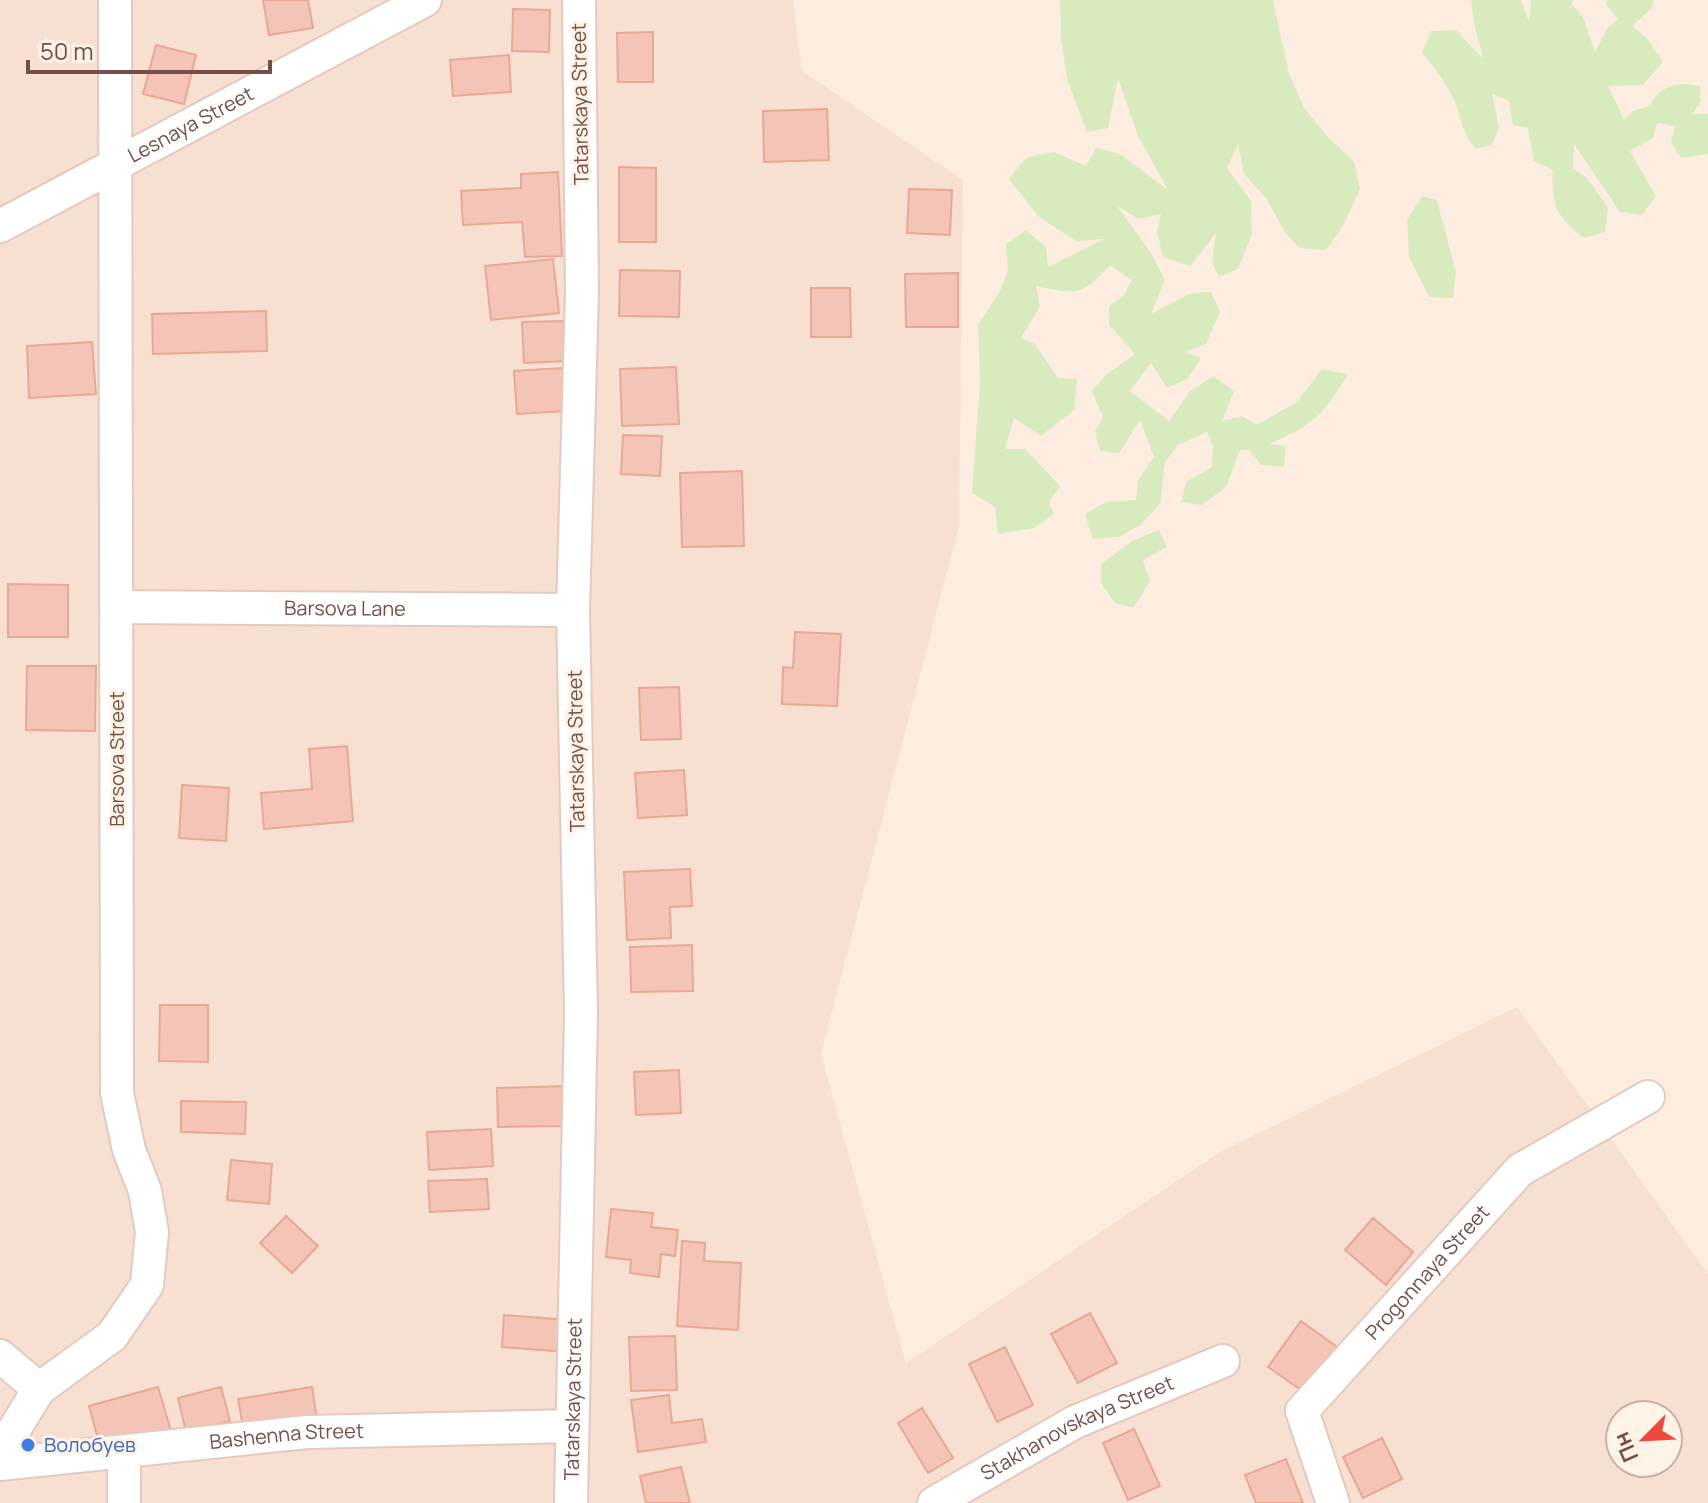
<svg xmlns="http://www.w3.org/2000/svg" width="1708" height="1503" font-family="Manrope,sans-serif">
<rect width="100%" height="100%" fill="#fdede0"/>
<path fill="#f7e0d1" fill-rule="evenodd" d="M0,0H793L802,71L963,180L959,526L821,1054L906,1363L1220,1152L1517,1007L1708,1274V1503H0ZM1620,1415H1668V1463H1620Z"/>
<g fill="#d8ebbe">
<path d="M1060,0H1273L1289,74L1304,108L1328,137L1354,162L1360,189L1344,224L1326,250L1299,248L1285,232L1266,198L1244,174L1238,144L1227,168L1251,201L1252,234L1238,269L1219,277L1212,262L1216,233L1190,266L1163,257L1157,233L1161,214L1139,219L1117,206L1151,253L1165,280L1151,314L1191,293L1211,292L1220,312L1206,344L1185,352L1201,358L1187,379L1167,388L1151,363L1130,391L1169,421L1190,391L1213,376L1234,391L1222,421L1242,416L1256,425L1296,403L1322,369L1348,374C1323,415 1313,425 1269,444L1286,446L1284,467L1261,465L1249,450H1240L1226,487L1202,505L1181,502L1186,482L1212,467L1213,446L1207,432L1178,445L1165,462L1160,504L1140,525L1119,537L1093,539L1085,514L1106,502L1136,500L1138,480L1154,457L1140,420L1119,453L1100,451L1095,431L1103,417L1092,391L1107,374L1135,354L1109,325V306L1125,294L1131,280L1110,265C1082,297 1076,294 1036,286L1040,306L1021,338L1035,344L1058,378L1077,379L1074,410L1041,436L1014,418L1005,449H1025L1060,486L1049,502L1054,514L1034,528L998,534L995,507L972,493L980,382L978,325L1000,291L1008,270L1006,244L1026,230L1046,247L1048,267L1104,239L1076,241L1039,217L1009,179L1027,157L1054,152L1086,166L1096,148L1120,154L1168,190L1138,136L1118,78L1108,128L1087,132L1068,82L1061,40Z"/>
<path d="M1471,0H1521L1529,22L1531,0H1573L1572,5L1583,17L1595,52L1608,27L1618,19L1606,4L1607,0H1653L1652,8L1632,26L1646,37L1663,62L1643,85L1608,86L1624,120L1633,111L1649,106C1664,84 1674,82 1700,86L1701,100L1693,114H1708V154L1681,158L1671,142L1675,126L1657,123L1653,138L1630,151L1656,196L1642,215L1620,212L1574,144L1573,168L1588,179L1608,208L1605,232L1584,238C1557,216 1551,207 1553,170L1534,161L1528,128L1513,125L1509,101L1492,94L1499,127L1492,145L1476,149C1462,134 1462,120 1455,102C1447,84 1435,68 1422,53L1431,31L1456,30L1483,59L1474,23Z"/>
<path d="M1422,196L1437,200L1456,272L1453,298L1429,297L1409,257L1407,220Z"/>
<path d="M1159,530L1167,547L1143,560L1150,581L1133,608L1115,603L1101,583V564L1132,541Z"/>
</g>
<g fill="#f4c5b6" stroke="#e8a896" stroke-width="2">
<path d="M263,0H308L313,28L269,35Z"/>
<path d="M513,9L550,10L549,52L512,51Z"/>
<path d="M653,32V82H618L617,33Z"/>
<path d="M156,45L196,55L184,104L143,94Z"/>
<path d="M509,55L511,92L453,96L450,60Z"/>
<path d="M827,109L829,160L764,162L763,111Z"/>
<path d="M619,167L656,168V242H619Z"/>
<path d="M558,172L562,256L525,257L522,222L463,225L461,191L521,188V174Z"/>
<path d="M909,189L952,190L950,235L907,233Z"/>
<path d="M553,259L559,313L491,320L485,266Z"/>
<path d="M620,270L680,271L679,317L619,316Z"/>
<path d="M958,273V327H906L905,274Z"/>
<path d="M811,288H850L851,337H811Z"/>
<path d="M266,311L267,351L153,354L152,314Z"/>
<path d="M565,321L567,361L524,363L522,322Z"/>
<path d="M92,342L96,394L29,398L27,346Z"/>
<path d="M676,367L679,424L622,426L620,369Z"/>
<path d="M563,368L566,411L517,414L514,371Z"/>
<path d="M623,435L662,436L660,476L621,474Z"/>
<path d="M742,471L744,546L682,547L680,473Z"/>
<path d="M8,584L68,585V637H8Z"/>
<path d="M795,632L841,634L837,706L782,704L783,667L793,668Z"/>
<path d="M27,666H96L95,731L26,730Z"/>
<path d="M679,687L681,739L641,740L639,688Z"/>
<path d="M347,746L353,821L264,829L261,793L312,789L309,749Z"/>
<path d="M684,770L687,815L638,818L635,773Z"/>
<path d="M182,785L229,788L226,841L179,838Z"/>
<path d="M690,869L692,906L670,907L671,938L627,940L624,872Z"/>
<path d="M692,945L693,991L631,992L630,947Z"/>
<path d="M160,1005H208V1062L159,1061Z"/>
<path d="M679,1070L681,1113L636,1115L634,1072Z"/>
<path d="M567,1086L568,1126L498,1127L497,1088Z"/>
<path d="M181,1101L246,1102L245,1134L181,1132Z"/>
<path d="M491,1129L493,1166L429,1170L427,1132Z"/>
<path d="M231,1160L272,1164L269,1204L227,1200Z"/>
<path d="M487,1179L489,1209L430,1212L428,1181Z"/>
<path d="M611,1209L653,1213L651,1227L678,1230L675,1256L661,1254L659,1277L630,1273L631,1260L606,1257Z"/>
<path d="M286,1216L318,1246L292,1273L260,1243Z"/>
<path d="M1373,1218L1413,1252L1386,1285L1345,1250Z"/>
<path d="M682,1241L705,1243L704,1261L741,1263L738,1330L677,1326Z"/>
<path d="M1090,1313L1117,1363L1078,1383L1051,1334Z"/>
<path d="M504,1315L567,1320L565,1352L502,1347Z"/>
<path d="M1301,1321L1340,1349L1308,1395L1268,1367Z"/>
<path d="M675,1336L677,1390L631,1391L629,1337Z"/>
<path d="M1005,1347L1033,1405L997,1422L969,1364Z"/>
<path d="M158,1387L171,1431L101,1450L89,1406Z"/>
<path d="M221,1387L230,1421L186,1432L178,1398Z"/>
<path d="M312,1387L317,1420L244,1432L238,1399Z"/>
<path d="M669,1395L672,1423L702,1419L706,1442L638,1452L631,1400Z"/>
<path d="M922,1408L953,1458L928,1473L898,1423Z"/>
<path d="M1134,1429L1160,1486L1128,1500L1103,1443Z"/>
<path d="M1382,1438L1402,1479L1363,1498L1343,1457Z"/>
<path d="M1286,1459L1303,1503H1256L1245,1475Z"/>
<path d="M681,1467L690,1503H646L640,1476Z"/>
</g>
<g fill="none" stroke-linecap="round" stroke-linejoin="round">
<g stroke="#e4cabe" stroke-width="36">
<g id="minor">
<path id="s1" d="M0,226L425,0"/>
<path id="s2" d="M117,607L573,610"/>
<path d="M0,1356L39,1389"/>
<path d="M124,1451V1503"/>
<path d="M0,1453L39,1389L112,1336L147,1285L152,1232L145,1191L129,1150L117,1093L115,0"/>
<path id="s3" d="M0,1464L307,1432L572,1426"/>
<path id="s4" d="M571,1503L581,1012L573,610L582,293L579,0"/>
<path id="s5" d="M934,1503L1075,1422L1223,1361"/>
<path id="s6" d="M1333,1503L1302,1411L1520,1170L1648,1097"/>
</g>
</g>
<use href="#minor" stroke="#fff" stroke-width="32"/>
</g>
<circle fill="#3f7fe0" stroke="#fff2e7" stroke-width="3" cx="28" cy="1445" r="8"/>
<g text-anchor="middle" stroke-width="6" stroke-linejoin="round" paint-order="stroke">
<g font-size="20" fill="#754f46" stroke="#fff2e7">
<text transform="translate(580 104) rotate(-91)" y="7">Tatarskaya Street</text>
<text dy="7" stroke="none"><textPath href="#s1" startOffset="216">Lesnaya Street</textPath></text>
<text dy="7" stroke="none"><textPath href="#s2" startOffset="228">Barsova Lane</textPath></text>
<text transform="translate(576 751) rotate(-91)" y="7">Tatarskaya Street</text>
<text transform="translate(117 759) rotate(-90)" y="7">Barsova Street</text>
<text dy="7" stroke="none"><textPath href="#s6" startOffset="284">Progonnaya Street</textPath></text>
<text dy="7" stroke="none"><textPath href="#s4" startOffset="104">Tatarskaya Street</textPath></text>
<text dy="7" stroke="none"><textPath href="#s5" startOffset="162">Stakhanovskaya Street</textPath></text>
<text dy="7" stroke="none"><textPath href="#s3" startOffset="288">Bashenna Street</textPath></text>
</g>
<g font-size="20" fill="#366cbe" stroke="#fff2e7" text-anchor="start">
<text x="44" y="1452">Волобуев</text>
</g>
</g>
<g transform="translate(1644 1439) rotate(246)"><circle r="38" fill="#fff2e7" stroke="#c8b1a7" stroke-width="2"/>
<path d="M0-6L14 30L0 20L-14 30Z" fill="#ef483e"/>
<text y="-12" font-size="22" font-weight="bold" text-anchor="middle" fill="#754f46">Пн</text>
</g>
<path d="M28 60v12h242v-12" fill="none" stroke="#754f46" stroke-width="4"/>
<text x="40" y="60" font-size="24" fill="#754f46" stroke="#fff2e7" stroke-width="6" paint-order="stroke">50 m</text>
</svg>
